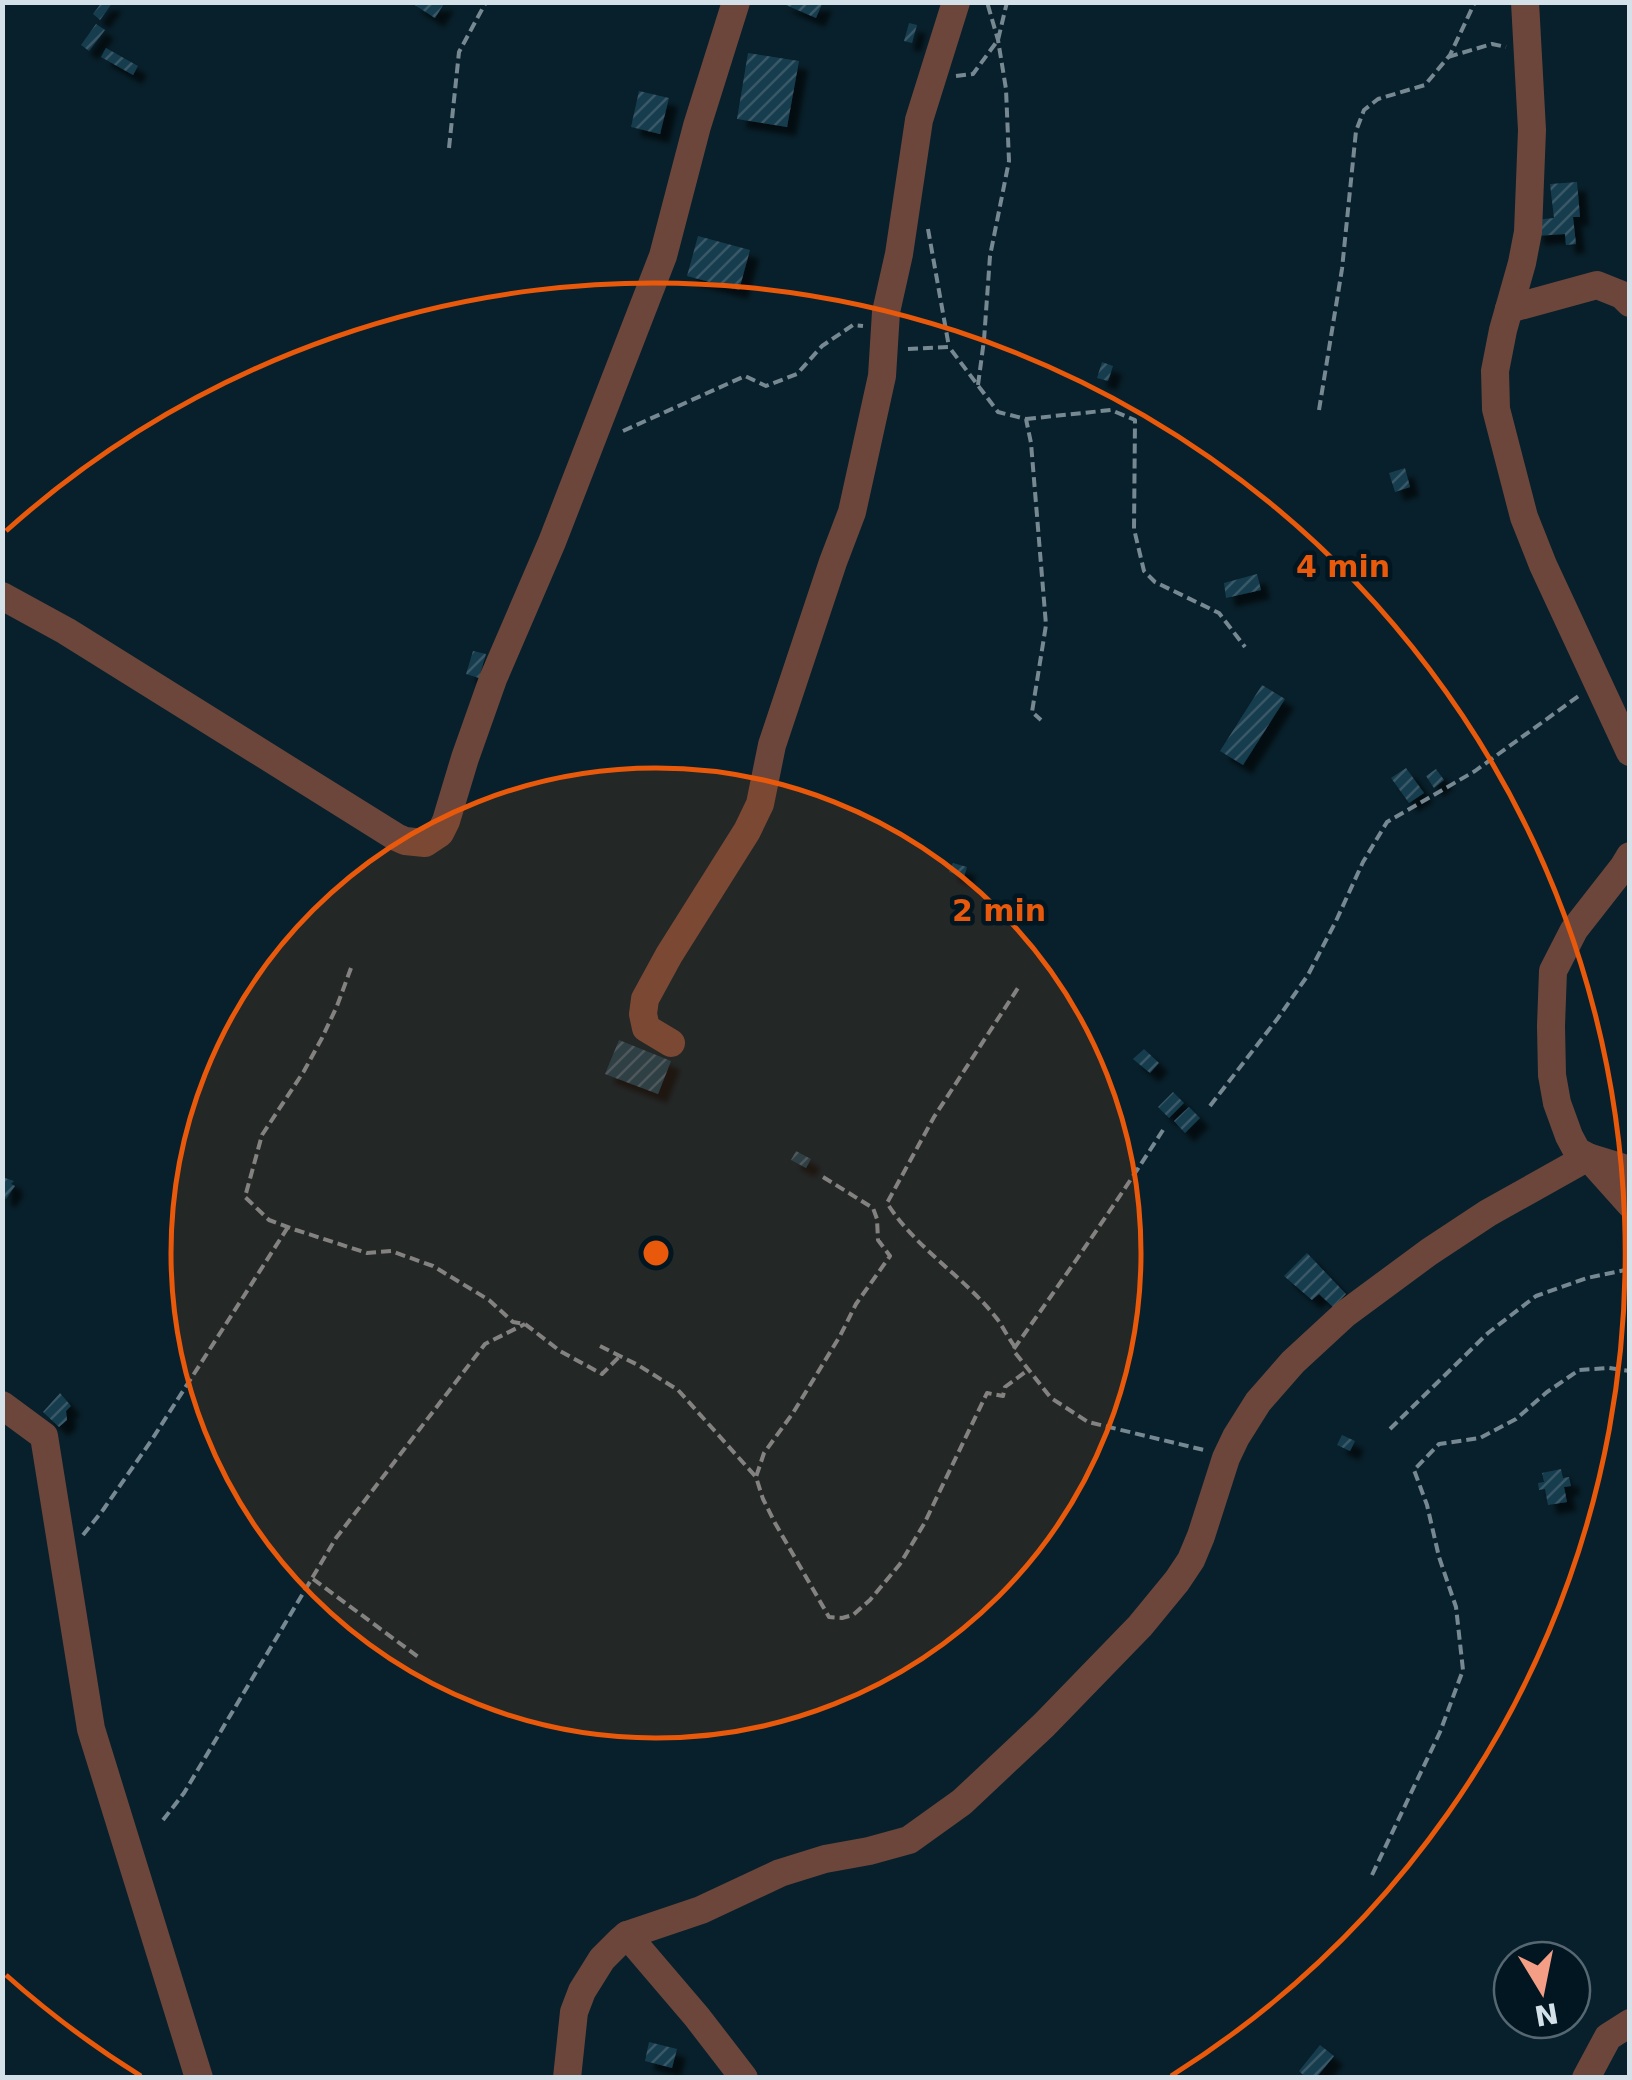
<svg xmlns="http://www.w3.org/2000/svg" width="1632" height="2080" font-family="'DejaVu Sans',sans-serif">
<defs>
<pattern id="building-hatch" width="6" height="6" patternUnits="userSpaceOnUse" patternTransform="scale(2.5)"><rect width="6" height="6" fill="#193c4d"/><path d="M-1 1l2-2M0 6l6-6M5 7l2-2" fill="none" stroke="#3a5867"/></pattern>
<filter id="shadow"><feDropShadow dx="9" dy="9" stdDeviation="2.5" flood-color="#0009"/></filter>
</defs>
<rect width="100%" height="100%" fill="#08202b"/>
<g fill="url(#building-hatch)" filter="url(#shadow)">
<path d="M102,2H113L100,20L93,14Z"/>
<path d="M410,2H445L435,18Z"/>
<path d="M779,2H823L816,18Z"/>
<path d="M909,23L917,25L912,43L904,41Z"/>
<path d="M96,24L105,30L89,51L81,45Z"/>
<path d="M106,48L138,66L133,75L101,57Z"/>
<path d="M748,53L799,61L787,127L737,119Z"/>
<path d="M639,91L669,98L660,134L631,127Z"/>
<path d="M1577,182L1580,217H1573L1576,244L1566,245L1565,234L1535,236L1533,220L1554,218L1550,184Z"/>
<path d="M698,236L750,250L739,290L687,276Z"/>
<path d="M1102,362L1113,366L1108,381L1097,378Z"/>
<path d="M1405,468L1410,487L1395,492L1389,473Z"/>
<path d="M1257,574L1261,590L1226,598L1224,583Z"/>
<path d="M473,651L486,654L479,678L466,674Z"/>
<path d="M1262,685L1285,699L1243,765L1220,751Z"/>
<path d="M1406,768L1424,793L1409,803L1391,778Z"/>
<path d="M1436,769L1444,780L1434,788L1426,776Z"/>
<path d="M953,863L967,867L964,877L949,872Z"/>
<path d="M619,1040L671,1061L658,1094L605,1074Z"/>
<path d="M1144,1049L1159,1063L1150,1073L1133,1059Z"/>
<path d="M1173,1092L1184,1103L1169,1118L1158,1107Z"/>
<path d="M1189,1107L1200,1118L1185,1133L1174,1121Z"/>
<path d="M796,1151L811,1159L806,1168L791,1160Z"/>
<path d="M2,1177L14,1181L11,1184L15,1186L6,1199L2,1196Z"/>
<path d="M1307,1253L1346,1294L1333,1307L1319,1294L1312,1300L1284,1276Z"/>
<path d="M60,1393L71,1406L66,1411L67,1420L59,1427L43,1412Z"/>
<path d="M1342,1435L1355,1441L1350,1451L1337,1445Z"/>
<path d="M1561,1469L1563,1478L1569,1477L1571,1486L1564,1487L1567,1502L1548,1505L1545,1489L1539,1490L1538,1483L1544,1482L1542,1473Z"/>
<path d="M649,2042L677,2049L672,2068L645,2061Z"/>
<path d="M1320,2045L1334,2056L1316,2078H1306L1299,2071Z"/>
</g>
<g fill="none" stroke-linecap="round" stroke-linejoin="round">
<g stroke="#768891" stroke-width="4" stroke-dasharray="10 5" stroke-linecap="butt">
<path d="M1448,57L1492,44L1506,47"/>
<path d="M956,76L973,74L998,40L1007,2"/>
<path d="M449,148L459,52L486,2"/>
<path d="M928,229L949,347"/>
<path d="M908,349L949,347L998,412L1026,419L1031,443L1046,625L1032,712L1041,720"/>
<path d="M978,385L984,340L990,256L1009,161L1006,89L998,40L987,2"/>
<path d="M1319,410L1342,269L1356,131L1364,110L1378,99L1425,85L1450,55L1475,2"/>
<path d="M1026,419L1111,410L1135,420L1134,529L1144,571L1155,582L1219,613L1245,647"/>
<path d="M623,431L745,376L766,386L797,374L822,346L853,325L863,326"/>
<path d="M351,968L337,1006L322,1038L304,1071L262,1135L245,1197L269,1220L296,1230L367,1253L391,1251L433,1266L489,1300L513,1322L525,1324L560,1351L602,1374L620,1356"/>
<path d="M1210,1106L1278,1018L1308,975L1336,921L1363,862L1387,822L1475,771L1580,695"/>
<path d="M1163,1130C1115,1205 1064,1278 1013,1350L1051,1398L1088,1422L1204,1450"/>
<path d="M823,1177L873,1208L877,1219L878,1240L890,1256L856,1304L840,1336L793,1413L764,1453L756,1477L763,1499L775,1523L829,1617L842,1618L853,1615L870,1600L900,1564L924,1524L987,1393L1003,1396L1005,1387L1028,1370"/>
<path d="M600,1346L638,1365L678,1390L756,1477"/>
<path d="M1015,1347C1009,1339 1004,1329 998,1320C965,1277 916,1249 887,1203L934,1117L1018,988"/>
<path d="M1390,1429L1488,1333L1536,1296L1587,1278L1630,1269"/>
<path d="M83,1535L103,1510L151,1441L288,1227"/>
<path d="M313,1579L421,1659"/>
<path d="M163,1820L184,1793L336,1538L485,1344L525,1324"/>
<path d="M1372,1875L1440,1732L1463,1670L1456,1607L1439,1557L1427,1505L1414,1470L1439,1444L1480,1438L1516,1419L1547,1392L1579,1370L1609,1368L1630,1371"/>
</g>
<g stroke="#6d463b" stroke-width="28">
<path d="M1525,2L1532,130L1528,232L1522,263L1503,330L1495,371L1496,409L1524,517L1543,565L1630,752"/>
<path d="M1509,309L1597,285L1622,295L1630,303"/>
<path d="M2,596L66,631L396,837L405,841L425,843L440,833L446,821L465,758L493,679L552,542L663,256L697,126L736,2"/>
<path d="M1630,856L1624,866L1574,930L1553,971L1551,1026L1552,1075L1557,1103L1569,1136L1577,1151L1588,1157L1630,1204"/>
<path d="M671,1043L646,1028L643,1014L645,999L669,955L747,831L760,804L772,745L833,562L852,512L882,376L886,312L899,254L919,120L956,2"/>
<path d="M2,1405L44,1436L91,1729L199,2078"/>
<path d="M627,1935L697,2017L744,2078"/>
<path d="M567,2078L574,2012L582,1991L602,1959L621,1940L627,1935L701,1910L780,1873L825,1859L869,1851L909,1840L962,1802L1044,1725L1140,1626L1177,1581L1191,1560L1201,1536L1226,1458L1236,1437L1258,1402L1293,1362L1345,1314L1429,1252L1488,1213L1588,1157L1630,1170"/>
<path d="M1586,2078L1608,2037L1630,2023"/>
</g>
</g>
<circle cx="656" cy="1253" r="485" fill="#e8590c" fill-opacity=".12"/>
<g fill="none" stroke="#e8590c" stroke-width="5">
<circle cx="656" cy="1253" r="485"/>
<path d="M141 2076A971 971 0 0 1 6 1975M6 531A971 971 0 1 1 1171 2076"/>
</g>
<circle cx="656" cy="1253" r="15" fill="#e8590c" stroke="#011621" stroke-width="5"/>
<g font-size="30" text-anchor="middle" font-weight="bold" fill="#e8590c" stroke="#011621" stroke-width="9" stroke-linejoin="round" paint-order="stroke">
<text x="1343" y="577">4 min</text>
<text x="999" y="921">2 min</text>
</g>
<rect width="1632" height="2080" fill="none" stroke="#d4e1e9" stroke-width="10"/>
<g transform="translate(1542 1990) rotate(170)"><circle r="48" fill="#011621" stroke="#556771" stroke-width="2.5"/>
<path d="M0-8L18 38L0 25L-18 38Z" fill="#f49e86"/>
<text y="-15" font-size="28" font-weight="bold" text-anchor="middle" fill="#d4e1e9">N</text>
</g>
</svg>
